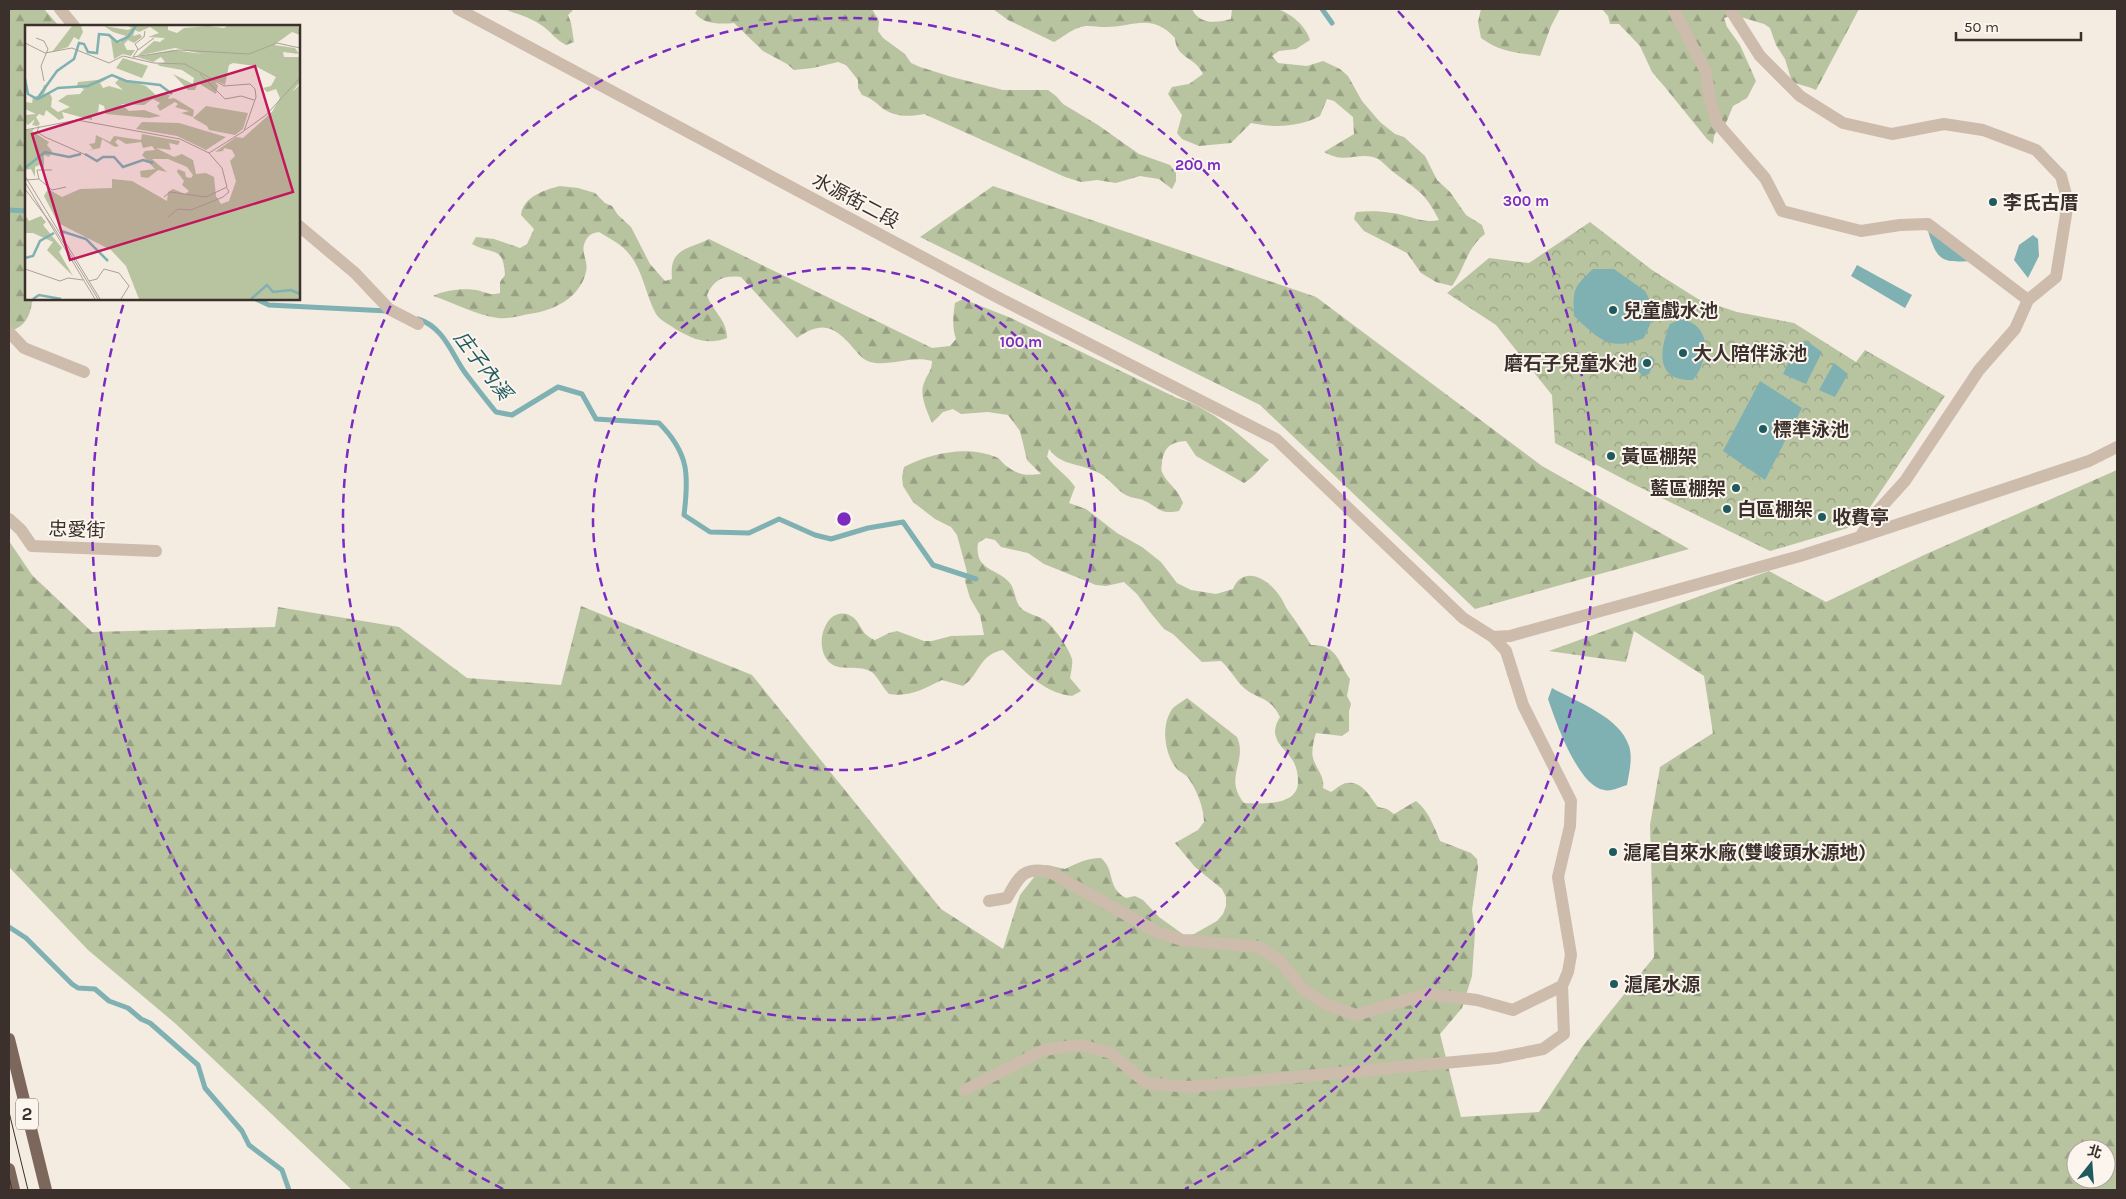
<svg xmlns="http://www.w3.org/2000/svg" width="2126" height="1199" font-family="Karla,'Noto Sans TC',sans-serif">
<defs>
<pattern id="forest-firs" width="22" height="20" patternUnits="userSpaceOnUse" patternTransform="scale(1.25)"><rect width="22" height="20" fill="#b8c4a0"/><path d="M5 1l3.5 6h-7zM16 11l3.5 6h-7z" fill="#97a083"/></pattern>
<pattern id="park-crowns" width="20" height="18" patternUnits="userSpaceOnUse" patternTransform="scale(1.25)"><rect width="20" height="18" fill="#b8c4a0"/><path d="M2 6a3 3 0 1 1 6 0M12 15a3 3 0 1 1 6 0" fill="none" stroke="#97a083"/></pattern>
</defs>
<rect width="100%" height="100%" fill="#f4ebe1"/>
<g fill="url(#forest-firs)" fill-rule="evenodd">
<path d="M9,9H44L59,26H26V299H36L32,302C30,317 24,328 9,331Z"/>
<path d="M504,9H574L568,15L571,23L574,42L566,45C555,39 553,34 544,27C533,18 517,14 504,9Z"/>
<path d="M698,9H872L879,21L878,31L883,38L905,54L911,63L920,67L952,77L1003,90H1048L1056,96L1063,104L1098,125L1139,154L1170,165L1176,173V181L1172,189L1159,179L1140,176L1116,183L1097,180L1081,182L1065,177L924,114C910,117 894,117 882,108C875,102 871,98 862,95L858,88V80L846,65L838,62L813,68L794,70L787,64L763,51L734,23C720,24 704,25 695,13Z"/>
<path d="M993,9H1192C1199,25 1217,23 1231,19L1232,9C1245,9 1263,6 1276,9C1290,12 1306,26 1310,40L1296,49L1279,51L1272,56L1278,63L1307,66L1323,61L1340,69L1348,76L1362,101L1380,122L1395,134L1404,137L1425,156L1437,180L1450,192L1466,215L1482,225L1485,234C1467,247 1465,268 1452,286L1436,282L1421,273L1407,253L1364,231L1354,219L1356,212C1368,211 1381,211 1392,213C1409,215 1423,224 1439,220C1424,190 1416,190 1392,171C1386,166 1381,159 1373,157C1355,153 1345,164 1324,152L1354,134L1353,117L1334,101L1327,99L1320,116C1299,127 1275,128 1251,123L1231,143L1199,146L1182,139L1177,133L1182,115L1168,94L1172,87L1189,84L1203,74C1195,56 1176,59 1175,38C1152,12 1133,27 1105,27C1095,27 1087,24 1078,28C1069,31 1062,38 1054,42L1008,20Z"/>
<path d="M1481,9H1560L1551,26L1540,56C1515,52 1502,53 1481,38L1478,22Z"/>
<path d="M1602,9H1859L1816,90C1808,86 1800,85 1792,82L1785,59L1776,45L1770,28L1764,24L1734,15L1724,18L1727,27L1740,45L1756,81L1747,98L1733,106L1726,123L1719,127L1714,136L1713,144L1707,139L1664,86L1652,72L1640,46L1619,24H1610L1608,16Z"/>
<path d="M560,186L578,188L595,193L605,203L612,206L618,215L631,227L650,264L665,281L672,279C669,248 687,250 709,239L932,348L950,346L956,339C952,327 953,316 955,303L963,299L1011,318L1177,398C1214,409 1240,436 1269,460C1260,467 1255,477 1244,483L1196,456L1186,441C1171,442 1164,447 1162,462C1162,467 1160,469 1163,474C1169,486 1177,487 1183,503L1179,511C1159,515 1159,507 1143,500C1137,498 1130,498 1124,494C1114,487 1108,477 1097,472C1080,463 1061,466 1049,449L1047,457C1055,468 1067,475 1075,487L1069,503L1086,509L1117,533L1142,547L1161,562L1177,583L1191,590L1216,594L1233,589C1243,565 1267,578 1279,595C1283,600 1285,607 1289,612C1297,623 1304,633 1311,645C1338,645 1337,661 1350,679L1347,696L1351,704L1349,711V731L1342,736L1316,733C1314,740 1311,750 1313,758C1316,769 1325,776 1323,788L1331,792C1336,789 1341,784 1346,783C1362,780 1370,797 1378,807L1387,809L1394,814L1416,801C1428,810 1434,826 1440,841L1471,853L1477,859L1478,868L1472,910L1475,932L1472,976L1462,1008L1440,1034L1461,1117L1539,1112L1582,1047L1654,957L1650,825L1660,767L1713,733L1704,676L1634,631L1626,662L1549,651L1769,571L1826,602L1924,555L2117,470V1190H352L176,1024L88,950L9,867V541L32,575L92,632L275,627L278,607L399,627L467,678L561,685L581,606L752,675L941,909L1003,949L1020,895L1035,876L1047,865L1065,869C1078,863 1086,858 1101,858C1116,871 1106,887 1126,898L1135,896L1143,900L1159,917L1184,935L1194,934L1217,921L1223,914L1226,906V897L1222,889L1195,867L1175,843L1198,830L1204,822C1204,808 1197,791 1189,779C1186,774 1181,773 1177,769C1164,755 1160,722 1174,707C1178,704 1183,701 1187,698L1237,737C1248,762 1223,777 1244,803C1262,804 1299,806 1298,781C1298,773 1296,764 1291,758C1285,749 1276,744 1275,732C1275,726 1277,722 1280,717C1269,694 1256,701 1241,685C1234,677 1229,668 1221,661L1202,662L1173,634L1164,629L1150,612L1137,594L1124,582L1106,586L1096,585L1044,564L1028,553L1001,547L995,540L986,538L978,543C974,571 997,568 1009,582C1016,589 1014,602 1022,609C1028,614 1036,615 1043,619C1052,624 1069,648 1072,659C1073,664 1071,672 1070,678L1081,691L1072,696C1042,693 1023,669 1003,650C978,655 980,675 963,686L942,680C923,689 911,697 889,694C883,688 879,679 873,673C860,663 840,673 829,662C812,645 827,603 851,616C862,622 859,634 875,640L889,633L897,631L924,641H932L951,636L984,635L980,615L970,598L965,581L967,572L957,535L951,527L935,519L913,502L903,486L902,477L904,467C930,453 968,445 996,457C999,458 1002,462 1005,465C1018,475 1025,476 1041,474L1027,460L1020,431L1008,415L988,412L961,414L953,409L943,412L932,423C927,411 919,395 924,383C927,374 932,371 932,361C912,355 890,367 870,362C864,360 859,355 855,350C836,327 823,319 797,338L741,277C724,275 714,279 707,295C712,311 727,319 727,338C706,346 689,338 671,326C666,323 659,319 656,314C646,296 643,271 630,255C622,244 610,239 599,232C592,233 588,235 585,242C580,253 589,261 586,272C580,298 553,311 529,314C519,316 509,319 498,318C475,315 455,303 433,296C444,290 464,288 476,290C486,292 490,296 500,293V282L505,275C503,244 493,256 472,244L476,237L494,239L520,248L527,244L534,229L521,215C523,197 544,190 560,186ZM2076,1149H2106V1179H2076Z"/>
<path d="M993,186L1316,297L1542,466L1689,549L1475,609L1260,405L920,237Z"/>
</g>
<path fill="url(#park-crowns)" d="M1590,222L1652,270L1698,299L1737,312L1794,323L1856,362L1865,350L1945,396L1858,525L1770,551L1629,482L1555,443L1552,395L1496,325L1447,293L1489,258L1529,263Z"/>
<g fill="#7fb0b2">
<path d="M1928,231L1975,261C1943,262 1938,264 1928,231Z"/>
<path d="M2033,235L2038,239L2039,256L2028,278L2014,260L2019,245Z"/>
<path d="M1857,265L1912,295L1905,308L1851,276Z"/>
<path d="M1593,269H1614L1645,291L1652,304V320L1644,338C1609,352 1599,339 1574,316C1573,289 1573,288 1593,269Z"/>
<path d="M1681,319C1713,325 1709,360 1693,380C1655,381 1659,351 1670,324Z"/>
<path d="M1798,342H1808L1822,352L1806,384L1783,374Z"/>
<path d="M1651,356L1655,360L1649,374L1643,376L1637,370L1641,358Z"/>
<path d="M1834,363L1848,374L1835,397L1819,390Z"/>
<path d="M1760,381L1802,408L1765,480L1723,451Z"/>
<path d="M1552,688C1577,702 1620,717 1629,746C1633,758 1629,773 1627,785C1620,787 1611,792 1604,790C1578,786 1556,722 1548,699Z"/>
</g>
<g fill="none" stroke-linecap="round" stroke-linejoin="round">
<g stroke="#7fb0b2" stroke-width="5">
<path d="M1322,9L1332,23"/>
<path d="M9,210L26,211"/>
<path d="M256,299L269,305L388,311"/>
<path d="M418,319C444,327 452,355 466,374C476,387 486,400 496,412L512,415L558,387L582,394L596,419L659,423C689,453 689,475 684,515L710,532L749,533L779,519L815,535L831,539L868,528L903,522L933,565L976,579"/>
<path d="M9,927L26,938L72,984L78,988L95,989L109,1001L128,1008L141,1019L150,1023L198,1065L205,1088L242,1131L249,1145L282,1170L289,1190"/>
</g>
<g stroke="#cdbbac" stroke-width="12">
<path d="M60,9L74,26"/>
<path d="M458,9L997,297L1276,439L1463,618L1493,637L1510,636L1800,556L1860,537L1875,514L1905,481L1979,370L2015,329L2028,300L2056,277L2068,202L2061,176L2036,150L1983,130L1944,124L1892,134L1843,123L1800,96L1760,56L1730,9"/>
<path d="M1673,9L1706,72L1710,100L1717,123L1765,178L1782,211L1861,231L1900,225L1928,224L2028,300"/>
<path d="M299,226L355,273L389,309L418,324"/>
<path d="M9,332L24,348L84,372"/>
<path d="M9,519L21,530L32,546L156,551"/>
<path d="M1860,537L2089,461L2117,447"/>
<path d="M989,901L1007,898C1019,877 1023,866 1050,872L1157,932L1182,940L1259,947L1280,961L1303,989L1325,1004L1356,1015L1427,994L1477,1000L1513,1010L1562,986L1568,972L1571,955L1558,877L1570,826L1571,801L1523,705L1506,651L1493,637"/>
<path d="M965,1090L1044,1050L1080,1045L1111,1053L1146,1083L1189,1087L1497,1058L1543,1049L1564,1034L1562,986"/>
</g>
<g stroke="#7d675c" stroke-width="12">
<path d="M9,1039L46,1190"/>
<path d="M9,1169L14,1190"/>
</g>
<g stroke="#3b302b" stroke-width="1">
<path d="M9,1112L28,1190"/>
<path d="M9,1176L12,1190"/>
</g>
</g>
<g fill="none" stroke="#7b2cbf" stroke-width="2.5" stroke-dasharray="9 6">
<circle cx="844" cy="519" r="251"/>
<circle cx="844" cy="519" r="501"/>
<path d="M503 1189A752 752 0 0 1 125 299M1398 11A752 752 0 0 1 1185 1189"/>
</g>
<g fill="#1f5a5e" stroke="#fbf5ee" stroke-width="2">
<circle cx="1993" cy="202" r="5"/>
<circle cx="1613" cy="310" r="5"/>
<circle cx="1683" cy="353" r="5"/>
<circle cx="1647" cy="363" r="5"/>
<circle cx="1763" cy="429" r="5"/>
<circle cx="1611" cy="456" r="5"/>
<circle cx="1736" cy="488" r="5"/>
<circle cx="1727" cy="509" r="5"/>
<circle cx="1822" cy="517" r="5"/>
<circle cx="1613" cy="852" r="5"/>
<circle cx="1614" cy="984" r="5"/>
</g>
<g text-anchor="middle" stroke-width="4" stroke-linejoin="round" paint-order="stroke">
<rect fill="#fbf5ee" stroke="#756b66" stroke-width="1" x="16" y="1098.5" width="22" height="31" rx="4"/>
<g font-size="18" font-weight="bold" fill="#3b302b">
<text x="27" y="1120">2</text>
</g>
<g font-size="19" fill="#3b302b" stroke="#fbf5ee">
<text transform="translate(856 200) rotate(28)" y="7">水源街二段</text>
<text transform="translate(77 529) rotate(2)" y="7">忠愛街</text>
</g>
<g font-size="19" font-weight="bold" fill="#3b302b" stroke="#fbf5ee" text-anchor="start">
<text x="2003" y="209">李氏古厝</text>
<text x="1623" y="317">兒童戲水池</text>
<text x="1693" y="360">大人陪伴泳池</text>
<text x="1637" y="370" text-anchor="end">磨石子兒童水池</text>
<text x="1773" y="436">標準泳池</text>
<text x="1621" y="463">黃區棚架</text>
<text x="1726" y="495" text-anchor="end">藍區棚架</text>
<text x="1737" y="516">白區棚架</text>
<text x="1832" y="524">收費亭</text>
<text x="1623" y="859">滬尾自來水廠(雙峻頭水源地)</text>
<text x="1624" y="991">滬尾水源</text>
</g>
<g font-size="20" font-style="italic" fill="#1f5a5e" stroke="#fbf5ee">
<text transform="translate(483 365) rotate(53)" y="7">庄子內溪</text>
</g>
</g>
<g transform="translate(25 25)">
<rect width="275" height="275" fill="#f4ebe1"/>
<path d="M47,1H56L58,7L54,15L49,12L43,22L27,27ZM79,1L103,5L107,3L103,1H143V5L152,8L159,3L183,1L199,3L202,1H273L275,10L267,7L249,20L270,23L274,29L258,27L259,32H275V57L267,67L275,60V274H114L101,241L86,225L33,198L19,171L23,164L37,172L55,164L87,163V154L107,156L142,176L143,167L148,164L160,169L164,166L157,160L159,156L152,147L153,144L160,147L161,152L166,153L168,150L162,142L143,134H127L142,147L133,145L123,153L116,152L115,146L130,144L117,130L120,126L130,125L127,121L118,123L116,117L101,119L93,114L90,117L94,121L90,122L77,114L75,123L61,126L68,124L64,119L70,118L71,110L85,117L89,111L116,115L117,109L155,116L153,120L144,118L146,125L131,123L149,132L157,129L168,135L171,149L181,148L189,152L191,171L196,179L204,176L211,156L205,136L210,131L207,125L199,123L198,126L190,127L211,112L218,113L247,87L255,73L251,64L242,67L238,63L246,61L251,52L230,41L208,38L204,40L200,60L189,55L193,61L191,69L173,58L170,65H163L148,49L168,59L169,53L157,45L135,41L132,39L140,37L136,32L128,37L112,32L148,25L178,29L150,23L112,31L129,16L135,17L140,13L123,12L134,8L125,2L114,7L110,5L108,11L115,9L117,12L109,18L103,15L99,19L102,25H110L106,31L98,29L89,34L86,14L82,10L95,18L101,11L88,7ZM98,33L123,41L117,53L91,43ZM95,53L121,61L133,72L136,68L145,70L143,74L149,73L169,85L168,92L156,88L164,86L150,82L153,79L150,77L135,86L132,81L135,78L128,74L119,80L96,79L104,86L119,85L136,91L124,93L81,89L79,81L74,79L73,89L67,91V95L37,87L39,93L34,95L21,85L19,91L14,89L11,92L15,99L12,101L7,100L10,94L3,100L0,97V90L11,89L0,84V77L7,78L8,72L16,70L19,60L22,61L19,69H25L27,73L26,82L33,87L45,82L33,76L42,70L55,69L59,64L52,61L53,57L82,54L75,58L78,63L84,61L98,65L90,58ZM117,97L154,98L201,112L181,125L152,111L111,104ZM10,104L7,106L24,117L22,120L27,126L24,132L19,130V143L14,140L10,142V152L6,144L0,145V105ZM0,190L4,196L16,191L21,197L18,200L37,223L34,227L48,251L22,225L28,217L8,208H0Z" fill="#b8c4a0"/>
<path d="M181,81L223,88L218,104L210,110L184,105L182,101L168,93Z" fill="#b8c4a0"/>
<path fill="none" stroke="#7fb0b2" stroke-width="2.5" d="M0,54L3,69L12,74L32,46L49,34L54,18L59,19L63,27L72,28L74,9L84,10L92,17L103,12L111,1M13,74L33,63L63,61L87,50L101,56L135,60L147,69M60,129L72,136L78,132H89L98,142L118,135L128,138M0,143L20,127L44,132L56,129M36,206L61,214L83,236M0,233L8,231L15,216L29,208M8,274L14,270L36,274M226,274L242,260L248,267L266,265L275,269"/>
<path fill="none" stroke="#aaa098" stroke-width="1" d="M120,6L119,12L110,19L113,24L108,32L154,25L224,29L252,18L275,23M11,13L19,16L23,24L16,41L19,56M0,18L20,28L47,23L84,38L98,31L129,38L160,39L199,61L225,59L230,64L231,72L219,106L184,128L155,114L52,95L0,105M113,25L129,13M175,49L200,74L216,71L229,75M14,101L12,107L20,112L61,130M220,105L241,90L275,53M0,151L75,274M14,154L12,145H27M1,155L14,154L27,165L41,162M0,157L70,274M0,164L28,201L73,274M139,172L145,167L181,172L202,162L197,143L184,128M143,192L153,184L166,185L198,172L204,167L202,163M0,244L35,256L43,253L58,255M64,256L72,254L79,244L94,248L104,261L96,274"/>
<path fill="#c2185b" fill-opacity="0.15" stroke="#c2185b" stroke-width="2.5" d="M230,41L268,167L45,235L7,109Z"/>
<rect width="275" height="275" fill="none" stroke="#3b302b" stroke-width="2.5"/>
</g>
<circle cx="844" cy="519" r="8" fill="#7b2cbf" stroke="#fbf5ee" stroke-width="2.5"/>
<g font-size="15" text-anchor="middle" font-weight="bold" fill="#7b2cbf" stroke="#fbf5ee" stroke-width="4" stroke-linejoin="round" paint-order="stroke">
<text x="1198" y="170">200 m</text>
<text x="1526" y="206">300 m</text>
<text x="1021" y="347">100 m</text>
</g>
<rect width="2126" height="1199" fill="none" stroke="#3b302b" stroke-width="20"/>
<g transform="translate(2091 1164) rotate(17)"><circle r="24" fill="#fbf5ee" stroke="#aea6a0"/>
<path d="M0-4L9 19L0 12L-9 19Z" fill="#1f5a5e"/>
<text y="-8" font-size="14" font-weight="bold" text-anchor="middle" fill="#3b302b">北</text>
</g>
<path d="M1956 32v8h125v-8" fill="none" stroke="#3b302b" stroke-width="2.5"/>
<text x="1964" y="32" font-size="15" fill="#3b302b" stroke="#fbf5ee" stroke-width="4" paint-order="stroke">50 m</text>
</svg>
